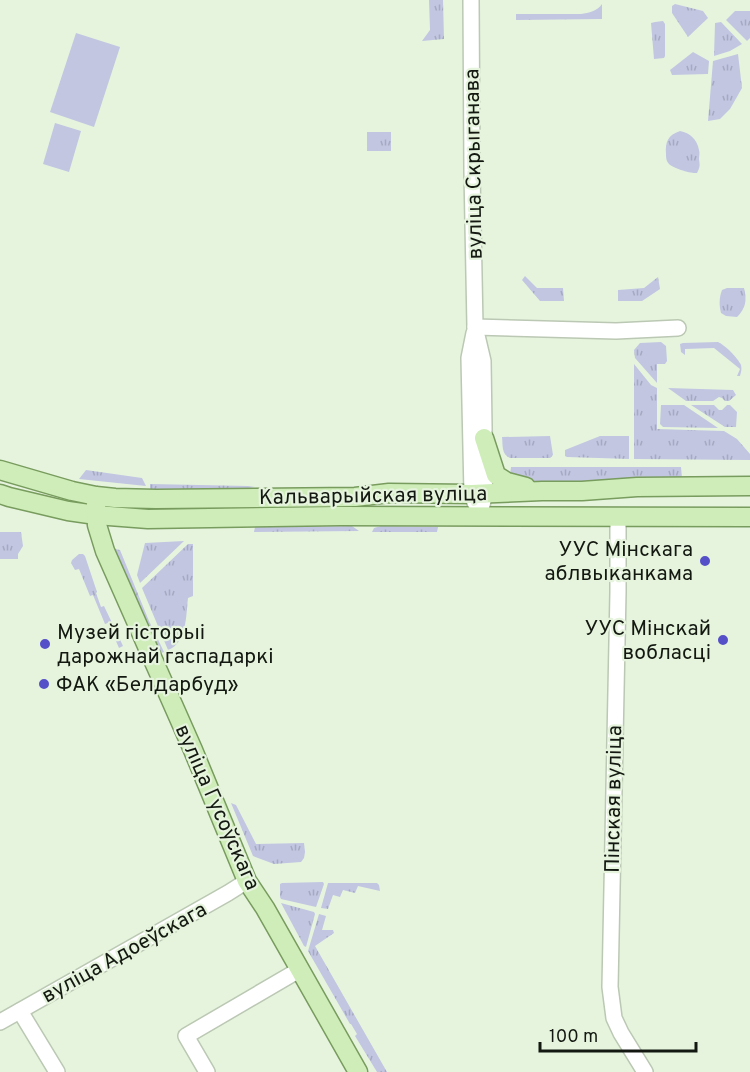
<svg xmlns="http://www.w3.org/2000/svg" width="750" height="1072" font-family="Overpass,sans-serif">
<defs>
<pattern id="grass-tufts" width="24" height="20" patternUnits="userSpaceOnUse" patternTransform="scale(1.5)"><rect width="24" height="20" fill="#c2c6e1"/><path d="M3 7l-1-3M5 7V3M7 7l1-3M15 17l-1-3M17 17v-4M19 17l1-3" fill="none" stroke="#a6a9c0"/></pattern>
</defs>
<rect width="100%" height="100%" fill="#e6f4de"/>
<g fill="url(#grass-tufts)">
<path d="M429,0H443L444,39L422,41L430,30Z"/>
<path d="M602,4V19L516,20V14H581C589,13 597,11 602,4Z"/>
<path d="M675,4L703,11L708,18L688,37L672,13V6Z"/>
<path d="M735,11H750V38L747,41L726,20Z"/>
<path d="M663,21L665,24V56L664,58L654,59L651,23L655,22Z"/>
<path d="M721,22L742,44L730,51L714,56L715,23Z"/>
<path d="M693,52L709,61L708,74L672,75L670,70Z"/>
<path d="M738,54L742,88L730,109L720,119L708,121L713,61Z"/>
<path d="M680,131C690,133 697,139 699,150C700,153 699,156 699,159C700,166 700,167 697,173C691,174 673,168 669,164C666,161 666,157 666,154C665,142 668,135 680,131Z"/>
<rect x="367" y="132" width="24" height="19"/>
<path d="M525,276L537,288H563L564,301H540L522,280Z"/>
<path d="M658,277L660,289L642,301H618V290L644,288Z"/>
<path d="M727,288H744C747,300 746,308 737,317L726,316L721,313C719,305 719,298 722,290Z"/>
<path d="M661,342L666,346L667,361L665,364H657V383L635,358L634,350L640,343Z"/>
<path d="M718,342C725,345 738,358 741,365C742,370 741,372 740,376H737L740,369L714,348L685,349V355L681,352L680,344L683,343Z"/>
<path d="M634,364L651,385L657,388V429L724,431L737,439L750,454V460L634,459Z"/>
<path d="M668,388L733,390L736,395L729,401H725L722,398L719,397L713,401H686Z"/>
<path d="M661,405H684L718,428L663,427L660,424Z"/>
<path d="M691,405H714L719,410H722L727,405H730L737,412L736,427H725Z"/>
<path d="M550,436L553,455L550,458H510C501,454 503,445 502,437Z"/>
<path d="M600,436H629V459L567,457L565,456V450Z"/>
<path d="M511,467H681L682,478H636L596,481L525,483L510,475Z"/>
<path d="M86,470L142,478L146,486L79,479Z"/>
<path d="M150,484L248,486L255,487L231,491L150,490Z"/>
<path d="M352,526L359,531L254,532L255,527Z"/>
<path d="M381,526L438,527L437,532H372L374,528Z"/>
<path d="M0,532H21L23,546L18,554V559H0Z"/>
<path d="M184,541L140,583L137,575L145,543Z"/>
<path d="M188,544H193V596L188,598C186,615 187,643 168,650L142,588Z"/>
<path d="M115,549L120,550L149,621L164,652L158,654L114,552Z"/>
<path d="M79,554H83L85,556L97,592L96,593L101,607L104,606L123,646L119,648L108,623L105,624L93,595L90,596L79,569L75,570L71,563L72,560Z"/>
<path d="M231,803L236,805L256,844L304,843L305,852L304,858L301,862L274,864L253,856Z"/>
<path d="M323,882L324,884L316,907L281,899L280,897V884L282,883Z"/>
<path d="M328,883H377L379,885L380,891L358,886L355,893L343,890L340,897L333,895L328,909L321,908Z"/>
<path d="M281,903L314,912L315,914L306,947L304,946Z"/>
<path d="M319,914L326,916L322,930H333L334,933L315,946L387,1072H377L355,1036L357,1034L351,1024H350L308,951Z"/>
</g>
<g fill="#c2c6e1">
<path d="M76,33L120,47L94,127L50,112Z"/>
<path d="M55,123L81,131L69,172L43,164Z"/>
</g>
<g fill="none" stroke-linecap="round" stroke-linejoin="round">
<g stroke="#bbc8b3" stroke-width="18">
<g id="minor">
<path d="M471,0L472,172L475,327L483,361L485,493L479,517"/>
<path d="M475,327L616,331L678,328"/>
<path d="M474,333L469,358L472,494L475,503"/>
<path d="M618,517V592L610,987L614,1018L621,1033L645,1072"/>
<path d="M20,1011L57,1072"/>
<path d="M0,1022L228,893L247,881"/>
<path d="M207,1072L186,1036L299,970"/>
</g>
</g>
<g stroke="#789b5e" stroke-width="21">
<g id="major">
<path d="M484,438L496,475L507,482L526,487"/>
<path d="M0,470L72,491L96,496L115,498L156,499L355,497L389,493L472,494L542,491H582L637,487L750,486"/>
<path d="M0,494L9,497L68,511L96,515L148,519L340,516L750,517"/>
<path d="M96,504L97,525L105,551L193,750L247,881L265,908L358,1072"/>
</g>
</g>
<use href="#minor" stroke="#fff" stroke-width="15"/>
<use href="#major" stroke="#ceedb8" stroke-width="18"/>
</g>
<g fill="#5550c8" stroke="#e6f4de" stroke-width="2">
<circle cx="705" cy="561" r="6"/>
<circle cx="723" cy="640" r="6"/>
<circle cx="45" cy="644" r="6"/>
<circle cx="44" cy="684" r="6"/>
</g>
<g text-anchor="middle" stroke-width="4.5" stroke-linejoin="round" paint-order="stroke">
<g font-size="21" fill="#131810" stroke="#e6f4de">
<text transform="translate(473 164) rotate(-91)" y="7">вуліца Скрыганава</text>
<text transform="translate(373 495) rotate(-1)" y="7">Кальварыйская вуліца</text>
<text transform="translate(613 799) rotate(-89)" y="7">Пінская вуліца</text>
<text transform="translate(218 807) rotate(66)" y="7">вуліца Гусоўскага</text>
<text transform="translate(124 952) rotate(-29)" y="7">вуліца Адоеўскага</text>
</g>
<g font-size="21" fill="#131810" stroke="#e6f4de" text-anchor="end">
<text x="693" y="556">УУС Мінскага<tspan x="693" dy="24">аблвыканкама</tspan></text>
<text x="711" y="635">УУС Мінскай<tspan x="711" dy="24">вобласці</tspan></text>
<text x="57" y="639" text-anchor="start">Музей гісторыі<tspan x="57" dy="24">дарожнай гаспадаркі</tspan></text>
<text x="56" y="691" text-anchor="start">ФАК «Белдарбуд»</text>
</g>
</g>
<path d="M540 1042v9h156v-9" fill="none" stroke="#131810" stroke-width="3"/>
<text x="549" y="1042" font-size="18" fill="#131810" stroke="#e6f4de" stroke-width="4.5" paint-order="stroke">100 m</text>
</svg>
